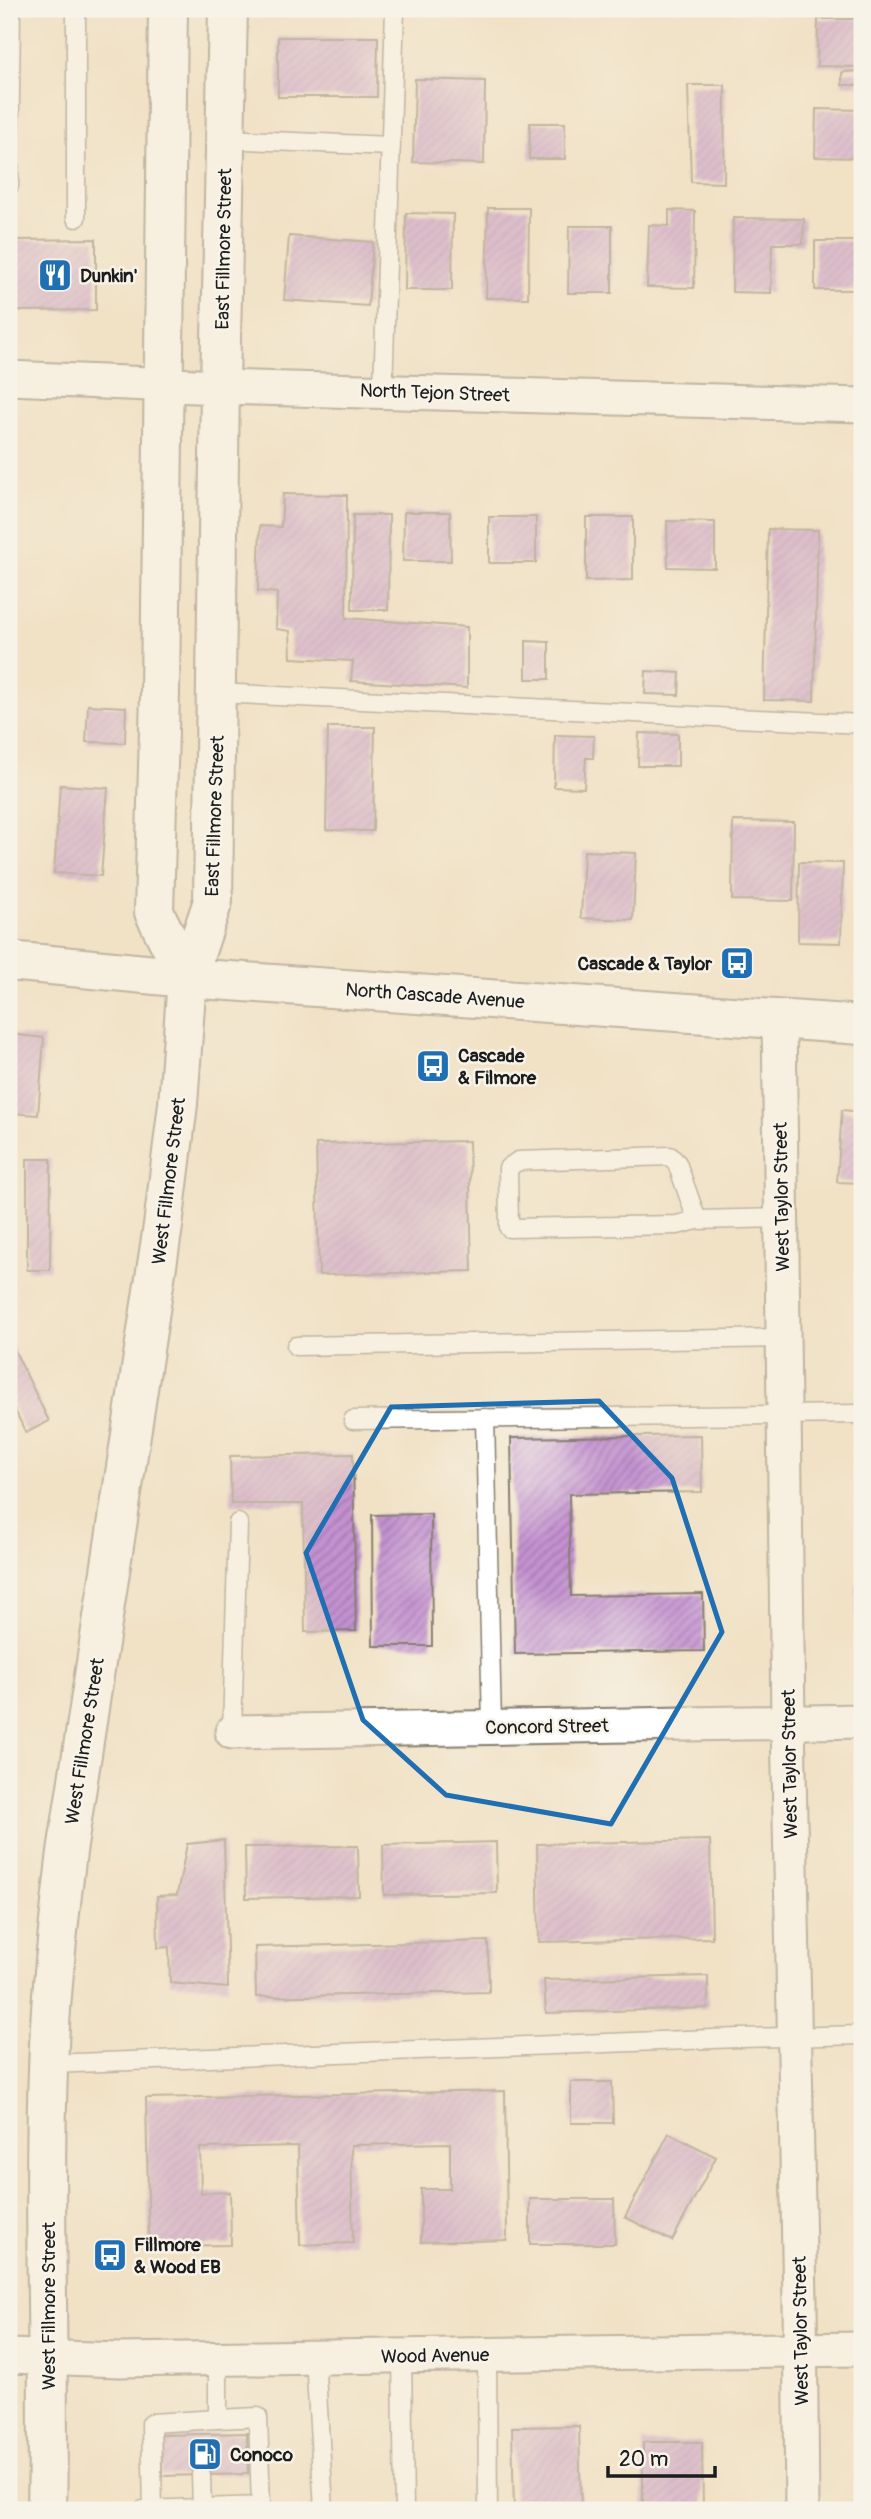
<svg xmlns="http://www.w3.org/2000/svg" width="871" height="2519" font-family="Pangolin,sans-serif">
<defs>
<pattern id="building-hatch" width="6" height="6" patternUnits="userSpaceOnUse" patternTransform="scale(1.75)"><rect width="6" height="6" fill="#c492d1"/><path d="M-1 1l2-2M0 6l6-6M5 7l2-2" fill="none" stroke="#9e76a9"/></pattern>
</defs>
<rect width="100%" height="100%" fill="#f7f3e8"/>
<filter id="ink" filterUnits="userSpaceOnUse"><feTurbulence type="fractalNoise" baseFrequency=".0143" numOctaves="2"/><feDisplacementMap in="SourceGraphic" scale="14" xChannelSelector="R" yChannelSelector="G"/><feConvolveMatrix kernelMatrix="1 2 1 2 8 2 1 2 1" color-interpolation-filters="sRGB"/></filter>
<filter id="wash" filterUnits="userSpaceOnUse"><feTurbulence type="fractalNoise" baseFrequency=".00686" numOctaves="4" result="noise"/><feDisplacementMap in="SourceGraphic" scale="28" xChannelSelector="R" yChannelSelector="G"/><feGaussianBlur stdDeviation="1.57" result="paint"/><feColorMatrix in="noise" values="0 0 0 0 0 0 0 0 0 0 0 0 0 0 0 0 0 1.4 0 .05"/><feComposite in="paint" operator="in"/></filter>
<g filter="url(#wash)">
<rect width="100%" height="100%" fill="#f1e2c6"/>
<g id="blocks">
<g fill="url(#building-hatch)">
<path d="M818,19H862V67L817,66Z"/>
<path d="M278,37H378L377,97H278Z"/>
<path d="M862,71V85H842V72Z"/>
<path d="M415,79L485,81L484,164L413,162Z"/>
<path d="M688,85H725L724,183L691,182Z"/>
<path d="M816,109L862,110V158L815,157Z"/>
<path d="M530,123H565V159H529Z"/>
<path d="M488,208H529L528,298H486Z"/>
<path d="M669,210L695,211L694,288L647,287L649,225L669,226Z"/>
<path d="M406,213L453,214L452,290H405Z"/>
<path d="M733,218L804,219L803,244H772L771,293L732,292Z"/>
<path d="M569,226H612V293H568Z"/>
<path d="M289,236L373,242L368,306L284,300Z"/>
<path d="M96,239V310L13,311L16,240Z"/>
<rect x="815" y="241" width="47" height="49"/>
<path d="M283,494L347,495L346,618L467,627V688L351,681L353,661L291,658L290,631L276,629L277,593L258,591L260,526L281,527Z"/>
<path d="M404,512H450L451,561H403Z"/>
<path d="M353,515H389L388,610H352Z"/>
<rect x="489" y="517" width="47" height="46"/>
<path d="M586,517H633V580L586,581Z"/>
<path d="M667,521L715,522V568L668,567Z"/>
<path d="M768,529L818,530L814,701L764,700Z"/>
<path d="M526,641L549,642V679H526Z"/>
<path d="M646,671L680,673L679,695L645,694Z"/>
<path d="M88,705L126,707L125,743L86,742Z"/>
<path d="M328,727H375L373,831L326,830Z"/>
<path d="M639,733L678,734V766H638Z"/>
<path d="M555,735L594,736L593,758H586L584,788L554,787Z"/>
<path d="M60,785L108,788L101,876L54,873Z"/>
<path d="M733,821L794,822L793,901L732,900Z"/>
<path d="M584,851L636,853L633,920L581,918Z"/>
<path d="M799,862L843,863L841,943L798,942Z"/>
<path d="M9,1034L44,1038L38,1115L9,1113Z"/>
<path d="M842,1110L862,1112V1183L837,1182Z"/>
<path d="M469,1141L472,1271L319,1275L316,1144Z"/>
<path d="M27,1159H51L50,1270H27Z"/>
<path d="M9,1339L49,1421L26,1433L9,1398Z"/>
<path d="M701,1435L702,1492L569,1494L571,1596L703,1594L704,1651L515,1654L511,1438Z"/>
<path d="M353,1454L356,1631L305,1632L303,1504H231L230,1456Z"/>
<path d="M431,1514L432,1646H373L372,1515Z"/>
<rect x="856" y="1584" width="6" height="49"/>
<path d="M224,1840L228,1988L170,1983L169,1947L158,1948L157,1896L177,1895L187,1844Z"/>
<path d="M710,1840L712,1938L539,1942L537,1844Z"/>
<path d="M496,1842L497,1893L384,1895L383,1845Z"/>
<path d="M358,1846L359,1896L246,1898L245,1847Z"/>
<path d="M488,1941L489,1992L256,1997L255,1947Z"/>
<path d="M708,1976V2008L546,2013L544,1980Z"/>
<path d="M571,2082H612L613,2123H571Z"/>
<path d="M505,2091L507,2240L421,2242V2189H450V2143L351,2145L353,2243L300,2245L298,2146L200,2148L201,2193L230,2192L231,2245L149,2246L146,2098Z"/>
<path d="M669,2133L716,2157L672,2241L625,2217Z"/>
<path d="M530,2199H614L615,2244H530Z"/>
<path d="M579,2426L581,2510H514L512,2427Z"/>
<path d="M247,2433L248,2474L162,2476L161,2435Z"/>
<path d="M643,2442H702L703,2510H643Z"/>
</g>
</g>
</g>
<g filter="url(#ink)">
<use href="#blocks" fill-opacity="0" stroke="#867f71" stroke-width="2"/>
<g fill="none" stroke-linecap="round" stroke-linejoin="round">
<g stroke="#867f71" stroke-width="21">
<g id="service">
<path d="M225,139L391,146"/>
<path d="M9,186L11,9"/>
<path d="M76,218V9"/>
<path d="M383,391L395,9"/>
<path d="M217,693L862,724"/>
<path d="M697,1220L677,1163L670,1156L518,1161L508,1168L509,1228L677,1225L697,1220L782,1218"/>
<path d="M296,1346L783,1338"/>
<path d="M485,1418L492,1726"/>
<path d="M353,1420L862,1414"/>
<path d="M232,1732L238,1523"/>
<path d="M49,2064L739,2038L862,2035"/>
<path d="M487,2355L488,2510"/>
<path d="M402,2356L404,2510"/>
<path d="M315,2357L324,2510"/>
<path d="M201,2475L202,2508"/>
<path d="M143,2510L261,2506L258,2417L218,2419V2358"/>
<path d="M153,2510L151,2423L218,2419"/>
</g>
</g>
<g stroke="#867f71" stroke-width="37">
<g id="minor">
<path d="M9,378L220,387L862,405"/>
<path d="M779,1018L788,1722L800,2301L802,2510"/>
<path d="M232,1732L862,1721"/>
<path d="M9,2356L120,2360L862,2349"/>
</g>
</g>
<g stroke="#867f71" stroke-width="42">
<path id="tertiary" d="M9,961L187,978"/>
</g>
<g stroke="#867f71" stroke-width="42">
<path id="secondary" d="M187,978L862,1025"/>
</g>
<g stroke="#867f71" stroke-width="42">
<g id="primary">
<path d="M168,9L160,694L154,912L187,978"/>
<path d="M47,2510C51,2349 41,2187 50,2026C53,1968 60,1910 67,1852L163,1226L178,1104L187,978L213,901L220,387L228,9"/>
</g>
</g>
<use href="#service" stroke="#fff" stroke-width="18"/>
<use href="#minor" stroke="#fff" stroke-width="33"/>
<use href="#tertiary" stroke="#fff" stroke-width="38"/>
<use href="#secondary" stroke="#fff" stroke-width="38"/>
<use href="#primary" stroke="#fff" stroke-width="38"/>
</g>
</g>
<path d="M0 0H871V2519H0ZM599,1401L672,1478L722,1632L611,1824L446,1795L363,1720L306,1553L391,1407Z" fill="#f1e2c6" fill-opacity=".55" fill-rule="evenodd"/>
<path fill="none" stroke="#1f6fb2" stroke-width="5" stroke-linejoin="round" d="M599,1401L672,1478L722,1632L611,1824L446,1795L363,1720L306,1553L391,1407Z"/>
<defs>
<g id="restaurant-square" transform="scale(1.75)"><rect x="-9" y="-9" width="18" height="18" rx="4" fill="#1f6fb2" stroke="#f7f3e8"/><path d="M-5-6h1v4h1v-4h1v4h1v-4h1v5L-1.5 .5V6h-2V.5L-5-1ZM5-6V6H3V1.5H1.5Q1.5-4 5-6Z" fill="#fff"/></g>
<g id="bus-square" transform="scale(1.75)"><rect x="-9" y="-9" width="18" height="18" rx="4" fill="#1f6fb2" stroke="#f7f3e8"/><path d="M-5-6H5V4H4V6H2V4H-2V6H-4V4H-5ZM-3.5-4V0h7V-4ZM-3.5 1.2v1.5H-2V1.2ZM2 1.2v1.5H3.5V1.2Z" fill="#fff"/></g>
<g id="fuel-square" transform="scale(1.75)"><rect x="-9" y="-9" width="18" height="18" rx="4" fill="#1f6fb2" stroke="#f7f3e8"/><path d="M-5.5-6h7V0h2V4h1.3V-2.5L3-4.5l.8-.8L6-3V5H2.5V1h-1V6h-7ZM-4.2-4.7v3.2H.2V-4.7Z" fill="#fff"/></g>
</defs>
<g fill-rule="evenodd">
<use href="#restaurant-square" x="55" y="275"/>
<use href="#bus-square" x="737" y="963"/>
<use href="#bus-square" x="433" y="1066"/>
<use href="#bus-square" x="110" y="2255"/>
<use href="#fuel-square" x="205" y="2454"/>
</g>
<g text-anchor="middle" stroke-width="5" stroke-linejoin="round" paint-order="stroke">
<g font-size="19" fill="#1c1c1c" stroke="#f7f3e8">
<text transform="translate(223 249) rotate(-89)" y="7">East Fillmore Street</text>
<text transform="translate(435 392) rotate(2)" y="7">North Tejon Street</text>
<text transform="translate(214 816) rotate(-88)" y="7">East Fillmore Street</text>
<text transform="translate(435 995) rotate(4)" y="7">North Cascade Avenue</text>
<text transform="translate(168 1181) rotate(-83)" y="7">West Fillmore Street</text>
<text transform="translate(781 1197) rotate(-91)" y="7">West Taylor Street</text>
<text transform="translate(547 1726) rotate(-1)" y="7">Concord Street</text>
<text transform="translate(84 1741) rotate(-81)" y="7">West Fillmore Street</text>
<text transform="translate(789 1764) rotate(-91)" y="7">West Taylor Street</text>
<text transform="translate(48 2306) rotate(-90)" y="7">West Fillmore Street</text>
<text transform="translate(800 2331) rotate(-91)" y="7">West Taylor Street</text>
<text transform="translate(435 2355) rotate(-1)" y="7">Wood Avenue</text>
</g>
<g font-size="19" font-weight="bold" fill="#1c1c1c" stroke="#f7f3e8" text-anchor="start">
<text x="80" y="282">Dunkin'</text>
<text x="712" y="970" text-anchor="end">Cascade &amp; Taylor</text>
<text x="458" y="1062">Cascade<tspan x="458" dy="22">&amp; Filmore</tspan></text>
<text x="134" y="2251">Fillmore<tspan x="134" dy="22">&amp; Wood EB</tspan></text>
<text x="230" y="2461">Conoco</text>
</g>
</g>
<rect width="871" height="2519" fill="none" stroke="#f7f3e8" stroke-width="35"/>
<path d="M608 2466v10h107v-10" fill="none" stroke="#1c1c1c" stroke-width="3.5"/>
<text x="619" y="2466" font-size="21" fill="#1c1c1c" stroke="#f7f3e8" stroke-width="5" paint-order="stroke">20 m</text>
</svg>
